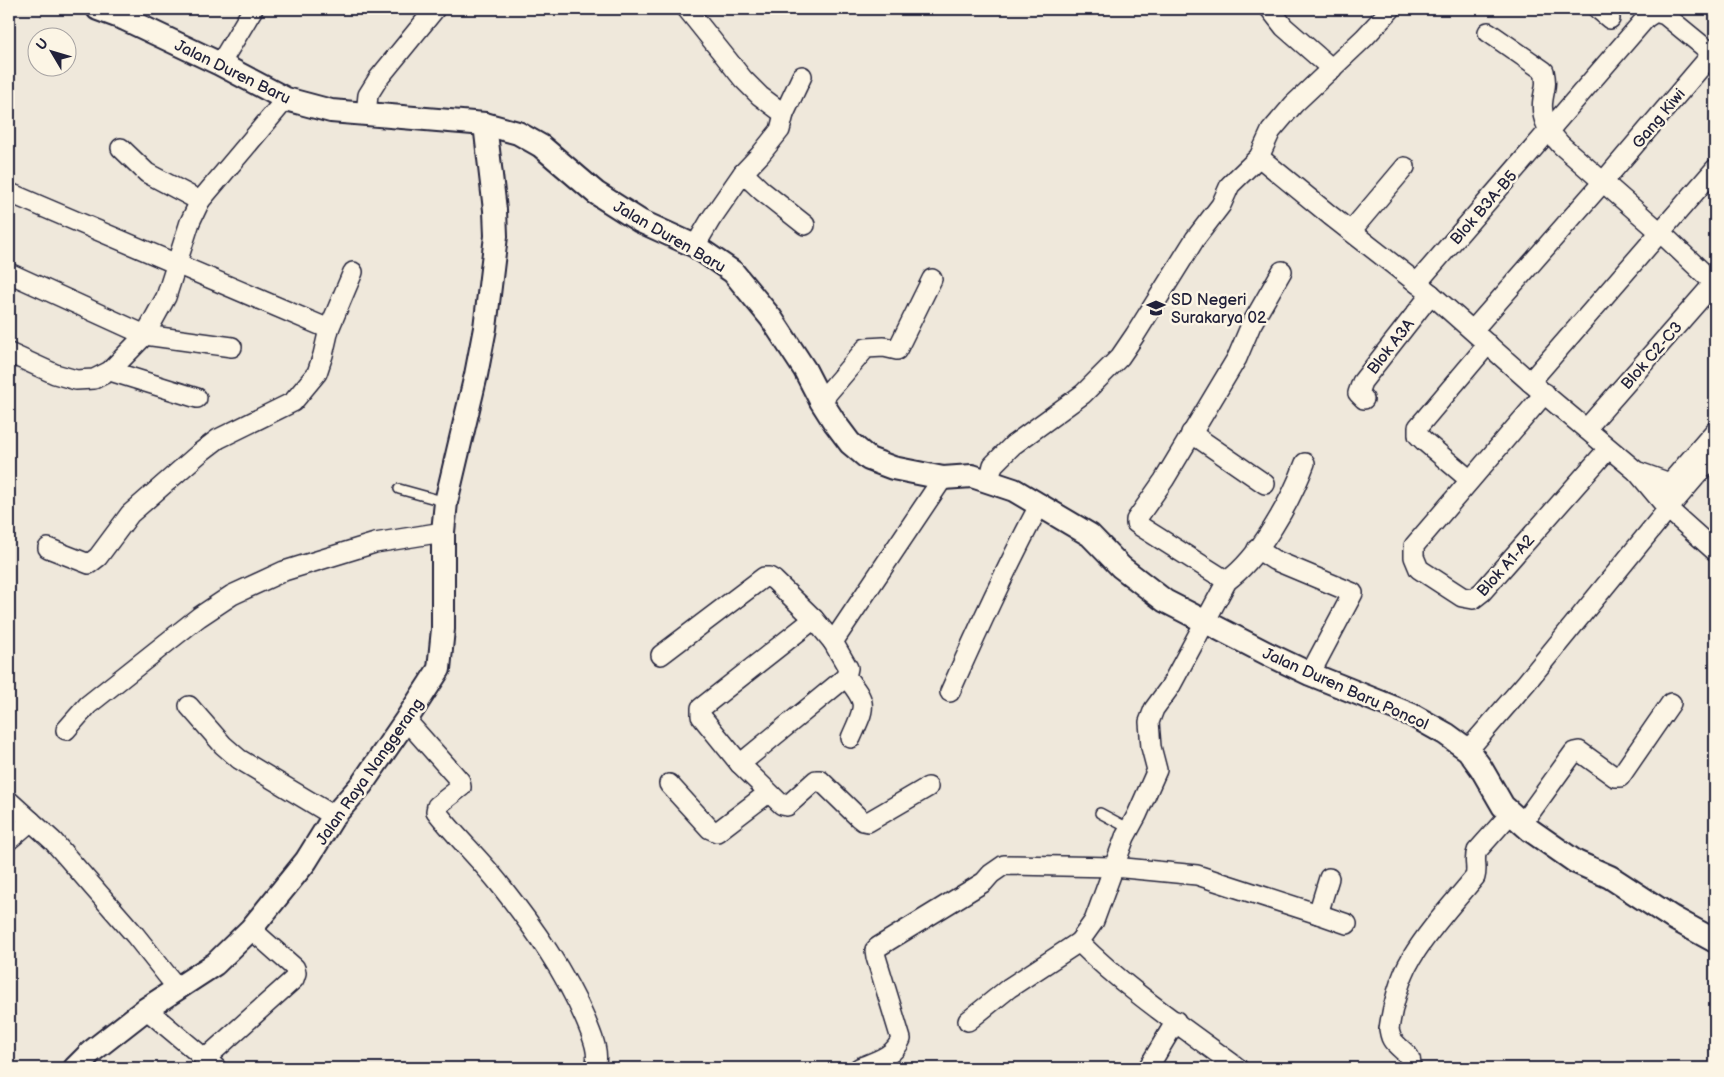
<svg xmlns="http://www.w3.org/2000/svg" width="1724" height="1077" font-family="'Balsamiq Sans',sans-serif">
<rect width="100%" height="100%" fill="#efe8db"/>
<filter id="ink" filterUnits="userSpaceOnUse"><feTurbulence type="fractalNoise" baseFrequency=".02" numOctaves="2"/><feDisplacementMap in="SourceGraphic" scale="10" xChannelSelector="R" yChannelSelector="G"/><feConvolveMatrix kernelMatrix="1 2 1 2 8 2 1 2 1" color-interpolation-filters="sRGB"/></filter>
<g filter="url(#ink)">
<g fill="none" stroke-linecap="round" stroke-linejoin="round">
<g stroke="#22223b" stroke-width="12">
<g id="service">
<path d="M399,489L446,502"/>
<path d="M1100,813L1130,829"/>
</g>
</g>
<g stroke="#22223b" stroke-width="22">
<g id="minor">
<path d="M687,9L743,79L760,96L784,114"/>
<path d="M1270,9L1284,27L1332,69"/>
<path d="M1598,9L1610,19"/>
<path d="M1488,32L1544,71C1547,85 1545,86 1543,99C1540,118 1548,131 1561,145L1660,232L1715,284"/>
<path d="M220,64L253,9"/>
<path d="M366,114L368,95L378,79L435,9"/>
<path d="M121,148L147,173L200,201"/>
<path d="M1259,157L1331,216L1431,294L1530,382L1636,471L1670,483"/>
<path d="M743,173L762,191L805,225"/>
<path d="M10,193L329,329L353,272"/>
<path d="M1351,231L1405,167"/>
<path d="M695,246L711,219L743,173L760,155L780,130L784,114L802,76"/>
<path d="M9,273L145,335L232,347"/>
<path d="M1417,283L1646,18L1655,12L1665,15L1715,56"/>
<path d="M1473,330L1603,182L1712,54"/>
<path d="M9,353L55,374L76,380L94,379L110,371L145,335L166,297L190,222L200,201L286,99"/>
<path d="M110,371L197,398"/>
<path d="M1530,382L1715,169"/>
<path d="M1545,393L1414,546V557L1419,569L1462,597L1473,599L1482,592L1608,449"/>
<path d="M1364,399L1358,393L1362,382L1431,294"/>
<path d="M821,401L866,348L884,347L897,350L932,279"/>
<path d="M1586,429L1715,282"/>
<path d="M1191,433L1265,484"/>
<path d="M1637,472L1668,509L1715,454"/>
<path d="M1470,480L1424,441L1418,435V427L1488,344"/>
<path d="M989,481L993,465L1013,445L1083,394L1120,357L1135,335L1195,239L1221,205L1230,185L1259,157L1271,131L1294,104L1364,38L1391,9"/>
<path d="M1668,509L1715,551"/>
<path d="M48,548L89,564L98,557L130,514L201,452L218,439L293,402L317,373L323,355L329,329"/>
<path d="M1257,549L1274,560L1353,593L1310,674"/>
<path d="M1227,581L1140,526L1136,523V520L1164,480L1237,358L1251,325L1282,271"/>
<path d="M814,619L701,708V716L740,764L782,805L787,806L816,780H820L858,817L863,821L868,822L928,787"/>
<path d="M661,655L764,577H769L774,580L814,619L833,642"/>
<path d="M846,677C869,705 865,706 851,738"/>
<path d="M950,692C978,629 1007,566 1040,504"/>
<path d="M189,706L223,745L239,759L334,816"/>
<path d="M406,720L460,781L461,787L437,806L436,811C456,837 481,860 501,886C534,928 565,972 586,1021C592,1036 600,1052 595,1068"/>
<path d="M66,730L88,705L199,617L232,595L284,571L375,543L443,532"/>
<path d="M1468,750L1526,683L1668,509L1670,483L1715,431"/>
<path d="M740,764L846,677L848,668L833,642L943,478"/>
<path d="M669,784L710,829L717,832L768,793"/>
<path d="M9,801L53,841L135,935L178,989"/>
<path d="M1522,824L1574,752L1579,751L1615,777H1620L1671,703"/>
<path d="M9,840L31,821"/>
<path d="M1318,914L1329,878"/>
<path d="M146,1009L216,1068"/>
<path d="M968,1021L1009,988L1079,942"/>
<path d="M205,1059L294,979L296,973L295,968L251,929"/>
<path d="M859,1068C876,1061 894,1057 901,1039L876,957L875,950L878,947L984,882L991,874L1004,865L1114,867L1197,875L1318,914L1347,924"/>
<path d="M1148,1068L1176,1021"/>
<path d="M1238,1068C1184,1028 1127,990 1079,942L1094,921L1125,837L1137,815L1157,770L1151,747L1149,722L1154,709L1170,687L1227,581C1260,557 1291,501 1305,463"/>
<path d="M1410,1068C1414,1056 1403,1052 1396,1044C1391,1040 1390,1035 1389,1029C1392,1008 1400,977 1411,959C1429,929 1453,904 1475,877C1478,867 1473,860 1477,851L1511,813"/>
</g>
</g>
<g stroke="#22223b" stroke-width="26">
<g id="tertiary">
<path d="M98,9L125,19L220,64L286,99L331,111L485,124L518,133L541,146L596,193L640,221L695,246L733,272L771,318L805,370L821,401L835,423L850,443L869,459L893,468L943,478L972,476L1014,490L1090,535L1121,567L1165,601L1268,654L1310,674L1412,715L1446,734L1468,750L1481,768L1503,806L1530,830L1576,862L1610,877L1673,918L1715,941"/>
<path d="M75,1068L91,1052L146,1009L215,964L251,929L306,861L334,816L362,784L406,720L439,669L443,629V532L446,502L476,375L485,328L496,236L495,210L485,124"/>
</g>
</g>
<use href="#service" stroke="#fcf5e5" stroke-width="9"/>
<use href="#minor" stroke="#fcf5e5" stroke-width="19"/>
<use href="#tertiary" stroke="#fcf5e5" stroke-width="22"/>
</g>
</g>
<defs>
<g id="school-bare" transform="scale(1.5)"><path d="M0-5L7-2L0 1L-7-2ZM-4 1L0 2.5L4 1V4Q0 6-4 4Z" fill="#22223b" stroke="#fcf5e5" stroke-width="2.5" paint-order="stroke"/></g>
</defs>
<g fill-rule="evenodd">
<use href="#school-bare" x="1156" y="308"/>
</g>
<g text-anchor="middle" stroke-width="5" stroke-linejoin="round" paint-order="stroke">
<g font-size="16" fill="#22223b" stroke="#fcf5e5">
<text transform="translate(233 71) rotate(26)" y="6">Jalan Duren Baru</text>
<text transform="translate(1658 118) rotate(-50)" y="6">Gang Kiwi</text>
<text transform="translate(1483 207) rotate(-49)" y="6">Blok B3A-B5</text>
<text transform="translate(670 236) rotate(30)" y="6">Jalan Duren Baru</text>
<text transform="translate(1390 346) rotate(-52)" y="6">Blok A3A</text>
<text transform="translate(1651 355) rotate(-49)" y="6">Blok C2-C3</text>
<text transform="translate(1505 565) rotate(-48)" y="6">Blok A1-A2</text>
<text transform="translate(1346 688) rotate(24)" y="6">Jalan Duren Baru Poncol</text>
<text transform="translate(369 771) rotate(-55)" y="6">Jalan Raya Nanggerang</text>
</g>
<g font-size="16" fill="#22223b" stroke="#fcf5e5" text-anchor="start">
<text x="1171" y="305">SD Negeri<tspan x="1171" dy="18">Surakarya 02</tspan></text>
</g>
</g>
<rect width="1724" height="1077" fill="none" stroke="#fcf5e5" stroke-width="30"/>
<rect x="15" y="15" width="1694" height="1047" fill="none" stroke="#22223b" stroke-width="2" filter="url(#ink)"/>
<g transform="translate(52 52) rotate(308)"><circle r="24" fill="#fcf5e5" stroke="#a5a1a1"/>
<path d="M0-4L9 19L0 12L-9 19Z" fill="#22223b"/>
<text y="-8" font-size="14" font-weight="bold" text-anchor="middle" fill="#22223b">U</text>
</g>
</svg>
